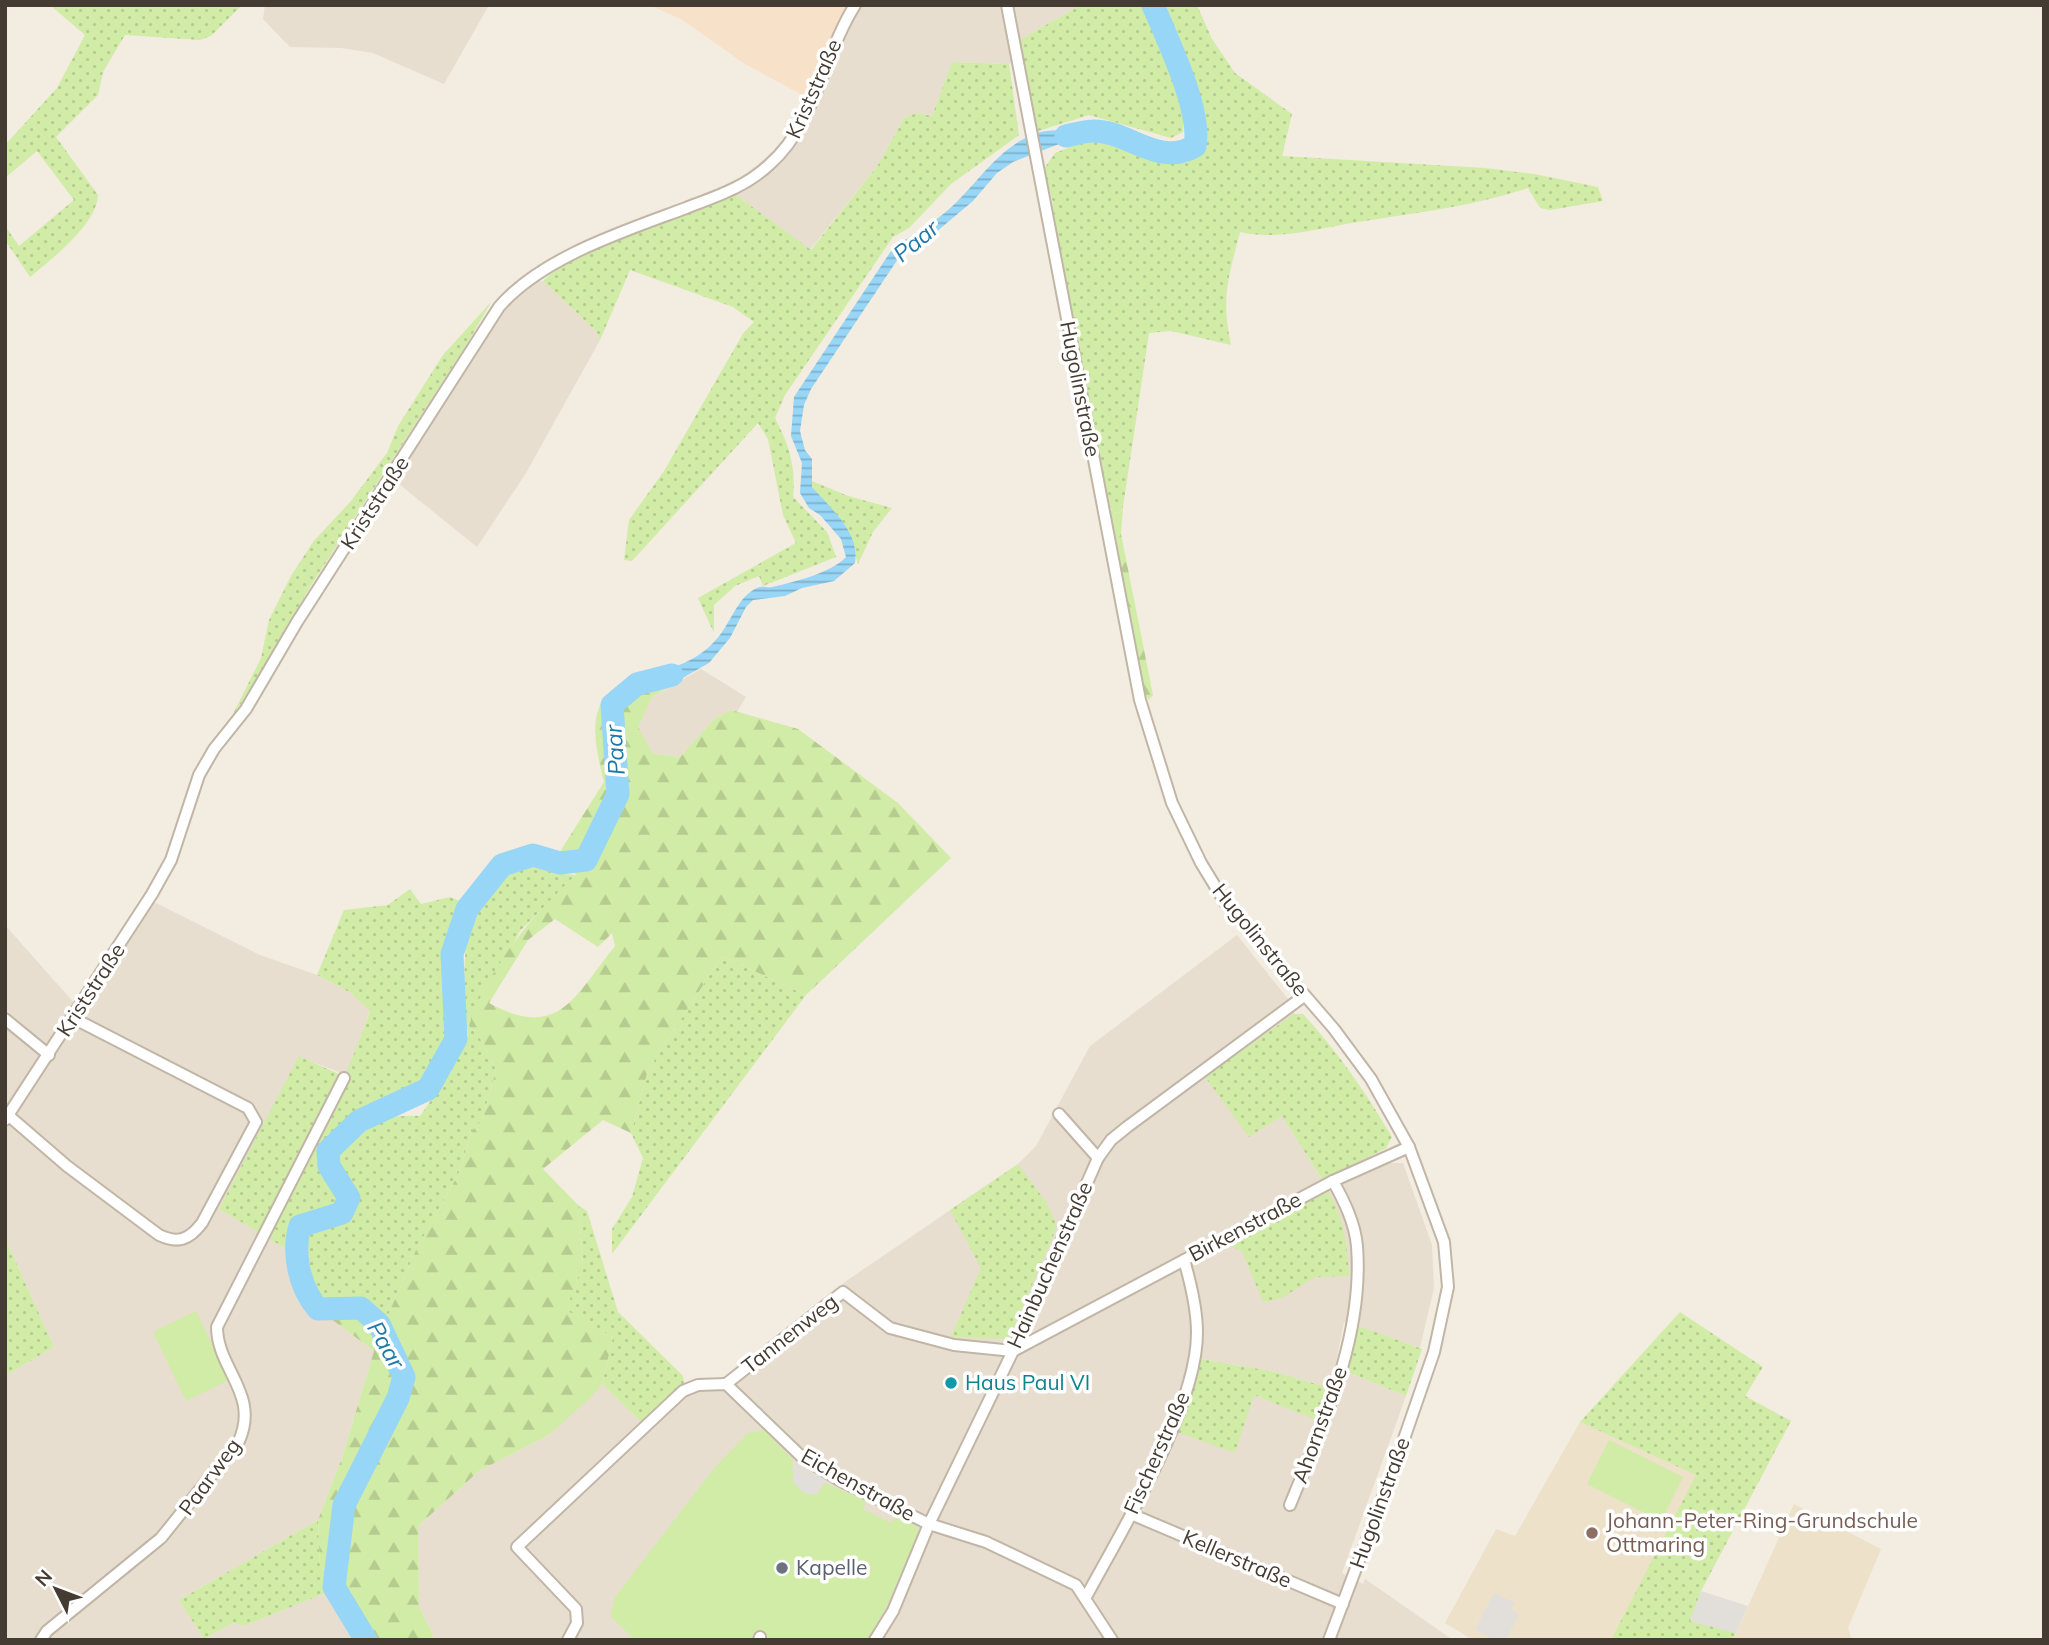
<svg xmlns="http://www.w3.org/2000/svg" width="2049" height="1645" font-family="Mulish,sans-serif">
<defs>
<pattern id="grass-dots" width="8" height="8" patternUnits="userSpaceOnUse" patternTransform="scale(1.75)"><rect width="8" height="8" fill="#d1eca6"/><path d="M2 2h.1M6 6h.1" fill="none" stroke="#b5cb8f" stroke-width="1.8" stroke-linecap="round"/></pattern>
<pattern id="forest-firs" width="22" height="20" patternUnits="userSpaceOnUse" patternTransform="scale(1.75)"><rect width="22" height="20" fill="#d1eca6"/><path d="M5 1l3.5 6h-7zM16 11l3.5 6h-7z" fill="#b5cb8f"/></pattern>
<pattern id="water-rules" width="6" height="5" patternUnits="userSpaceOnUse" patternTransform="scale(1.75)"><rect width="6" height="5" fill="#97d6f7"/><path d="M0 2.5h6" fill="none" stroke="#7dafc9"/></pattern>
</defs>
<rect width="100%" height="100%" fill="#f3ece1"/>
<g fill="#e7decf" fill-rule="evenodd">
<path d="M265,5H489L444,84L373,53L341,48L290,47L263,19Z"/>
<path d="M849,5H1081L1018,41L1021,57L1009,64L952,62L932,116L916,113L904,118L878,165L810,250L736,195L733,185L787,140Z"/>
<path d="M535,281H543L596,331L600,340L526,473L477,547L394,480L492,328L511,301Z"/>
<path d="M701,669L746,697L737,712L731,710L714,719L680,757L653,754L637,727L652,697Z"/>
<path d="M154,902L260,955L317,975L351,993L370,1010L347,1075L299,1057L267,1238L291,1251L300,1298L312,1314L327,1316L374,1351L343,1455L318,1520L179,1600L204,1639L233,1623L244,1626L328,1592L361,1640H5V1376L54,1347L5,1238V925L83,1013Z"/>
<path d="M1237,935L1288,999L1294,1014L1205,1077L1282,1116L1329,1191L1389,1163H1403L1432,1245L1434,1288L1420,1348L1344,1322L1335,1367L1406,1396L1342,1573L1363,1584L1365,1579L1453,1640L435,1639L419,1607L418,1526L479,1471L549,1435L602,1384L641,1422L684,1383L721,1380L849,1279L1018,1164L1036,1146L1090,1046ZM1201,1359L1271,1371L1330,1388L1319,1420L1254,1395Z"/>
</g>
<path fill="#f8e1c9" d="M649,5H849L833,34L808,98L745,64L681,19Z"/>
<g fill="#ede1ca">
<path d="M1580,1422L1697,1475L1611,1640H1473L1445,1623L1496,1529L1515,1536Z"/>
<path d="M1794,1504L1881,1549L1848,1628L1852,1640H1733Z"/>
</g>
<g fill="url(#grass-dots)">
<path d="M50,5H242L211,36L200,40L125,35L103,72L98,95L56,137L98,195C97,224 52,259 30,277L5,240V226L19,246L74,200L37,151L5,178V145L57,88L85,35Z"/>
<path d="M1081,5H1141L1169,59L1184,115L1183,132L1171,138L1089,115L1038,131L1018,41Z"/>
<path d="M1163,5H1197L1212,39L1235,73L1292,114L1282,156L1485,168L1534,174L1598,187L1603,201L1550,210L1540,208L1528,188C1474,206 1414,213 1358,222C1319,228 1279,241 1240,232C1228,279 1221,297 1231,345L1171,331L1149,333L1123,507L1119,513L1113,512L1104,493L1051,210L1053,203L1044,169L1055,153L1086,141H1115L1154,157L1187,163L1199,144L1201,127L1184,63Z"/>
<path d="M952,62L1009,64L1019,135L951,184L909,228L893,237L785,395L775,418C789,445 796,466 793,497L827,532L836,557L763,586L759,576L735,586L714,605V633L698,598L796,543L783,515L768,439L758,423L632,561L624,560L629,520L664,471L744,332L754,322L733,307L630,270L600,340L596,331L543,281C563,257 699,209 736,195L811,250L878,165L904,118L916,113L932,116Z"/>
<path d="M491,302L467,344L310,587L251,690L232,716L261,658L269,620L291,576L313,542L351,501L387,453L398,426L443,355Z"/>
<path d="M812,481L848,496L892,508L873,532L858,564L846,526L812,487Z"/>
<path d="M528,862L565,874L576,875L520,931L469,1026L482,1041L496,1070L482,1120L472,1131L458,1175L416,1250L386,1320L370,1301L329,1300L315,1295L306,1271L304,1232L349,1220C371,1186 340,1182 336,1152C366,1126 378,1114 420,1116L450,1073L468,1035L463,999L466,936L472,912L508,868Z"/>
<path d="M410,889L421,904L450,897L462,902L448,951L450,1034L421,1082L402,1098L370,1106L328,1146L324,1163L343,1199L334,1211C302,1217 297,1217 291,1251L267,1238C307,1164 342,1090 370,1011L351,993L317,975L344,910L388,905Z"/>
<path d="M722,956L806,995L612,1254V1229L632,1197L643,1158L631,1133L648,1070Z"/>
<path d="M1294,1014H1303C1338,1052 1366,1093 1392,1137L1386,1148L1323,1181L1282,1116L1249,1137L1205,1077Z"/>
<path d="M299,1056L341,1075L262,1234L219,1209Z"/>
<path d="M1018,1164L1048,1205L1057,1227L1009,1339L951,1337L981,1268L950,1210Z"/>
<path d="M1328,1192C1345,1220 1347,1244 1349,1276L1315,1277L1282,1298L1263,1302L1242,1251L1226,1244Z"/>
<path d="M578,1205L587,1211L618,1312L683,1376L684,1383L641,1422L602,1384L613,1337L565,1310L583,1265Z"/>
<path d="M5,1238L54,1347L5,1376Z"/>
<path d="M1680,1312L1763,1367L1745,1396L1791,1421L1701,1591L1691,1621L1736,1632L1733,1640H1611L1696,1475L1580,1422Z"/>
<path d="M1356,1325L1422,1349L1406,1396L1345,1371Z"/>
<path d="M1200,1359L1271,1371L1330,1388L1319,1421L1254,1395L1235,1453L1177,1432Z"/>
<path d="M318,1520L320,1566L332,1578L328,1592L244,1626L233,1623L204,1639L179,1600Z"/>
</g>
<g fill="url(#forest-firs)" fill-rule="evenodd">
<path d="M1108,505L1113,512L1119,513L1123,507L1121,534L1153,695L1149,700C1130,673 1115,544 1108,505Z"/>
<path d="M643,676L642,688L679,680L652,697L638,727L653,754L680,757L714,719L731,710L798,729L898,803L951,858L806,995L722,956L648,1070L631,1133L603,1120L543,1169L578,1205L583,1265L566,1310L613,1337L602,1384L590,1398L549,1435L479,1471L418,1526L419,1607L435,1639L470,1640H373L342,1587L320,1566L318,1520L343,1455L374,1351L327,1316C352,1309 359,1314 378,1331L386,1320L416,1250L458,1175L472,1131L482,1120L496,1070L482,1041L469,1026C487,969 532,915 576,875L561,850L604,782C592,734 583,691 643,676ZM555,919L598,947L612,933L615,946C575,995 559,1042 489,1003L528,940Z"/>
</g>
<g fill="#d1eca6">
<path d="M196,1311L229,1380L186,1401L153,1332Z"/>
<path d="M764,1430L794,1461L792,1470L816,1495L825,1483L867,1501L863,1509L891,1523L896,1516L916,1526L919,1531L886,1608L867,1640H635L610,1616L615,1597L716,1466L748,1433Z"/>
<path d="M1609,1440L1683,1477L1661,1521L1587,1484Z"/>
</g>
<g fill="#e2dfdb">
<path d="M794,1461L805,1469V1475L814,1473L826,1479L816,1495L804,1493L793,1482Z"/>
<path d="M1701,1591L1748,1606L1736,1633L1690,1621Z"/>
<path d="M1494,1593L1515,1603L1511,1610L1519,1614L1506,1640H1494L1475,1630Z"/>
</g>
<path fill="url(#water-rules)" d="M1080,129L1095,130L1013,162L997,173L973,201L936,232L904,250L811,389L804,405L800,431L805,450L812,459V487C831,509 860,532 855,563L834,581L802,588L785,596L753,600L746,607L730,638L709,663L679,680L642,689L643,676C676,668 705,659 724,629C734,614 740,596 757,588C763,585 766,588 772,587C794,582 831,573 846,557L841,539L820,515L809,508L800,493L802,463L791,436L794,397L891,251C909,235 930,226 948,210C978,184 997,147 1037,133C1049,129 1066,131 1080,129Z"/>
<g fill="none" stroke-linecap="round" stroke-linejoin="round">
<g stroke="#97d6f7" stroke-width="23">
<path d="M1066,136C1075,134 1085,131 1093,131C1128,130 1158,168 1195,146C1202,110 1167,39 1153,5"/>
<path d="M366,1640L334,1587L344,1505L398,1398L404,1377L379,1324L361,1308L318,1309C299,1287 292,1253 300,1226L342,1213L349,1198L329,1166L328,1151L359,1121L428,1089L456,1039L452,954L467,909L502,865L533,855L560,863L586,860L618,794L612,705L637,684L672,675"/>
</g>
<g stroke="#c1b6a6" stroke-width="14">
<g id="street">
<path d="M1007,5L1140,700L1172,803L1201,863L1226,904L1334,1029L1371,1079L1409,1147L1444,1242L1448,1287L1434,1352L1396,1462L1329,1640"/>
<path d="M5,1019L49,1055"/>
<path d="M1059,1114L1098,1158"/>
<path d="M9,1116L67,1166L159,1235C178,1244 189,1240 202,1223L256,1122L248,1108L73,1018"/>
<path d="M5,1120L152,894L171,860L199,775L214,749L246,709L297,622L499,307C542,257 625,231 686,208C717,196 746,187 770,164C816,123 823,56 855,5"/>
<path d="M726,1384L843,1292L890,1328L954,1345L1013,1351L1333,1181L1409,1147"/>
<path d="M1290,1505C1323,1424 1364,1337 1357,1246C1355,1223 1344,1201 1333,1181"/>
<path d="M1131,1514L1343,1604"/>
<path d="M1086,1597C1122,1530 1197,1408 1197,1333C1197,1309 1191,1284 1184,1260"/>
<path d="M41,1640L47,1631L161,1538L239,1441C260,1394 217,1369 217,1327L344,1078"/>
<path d="M568,1640L577,1623L576,1609L517,1547L683,1391L698,1385L726,1384L803,1458L841,1481L929,1524L986,1542L1076,1585L1112,1640"/>
<path d="M759,1640L760,1637"/>
<path d="M875,1640L893,1611L929,1524L1013,1351L1098,1158L1111,1140L1127,1127L1304,996"/>
</g>
</g>
<use href="#street" stroke="#fff" stroke-width="10"/>
</g>
<circle fill="#0f9aa8" stroke="#fff" stroke-width="2.5" cx="951" cy="1383" r="7"/>
<circle fill="#8d6e63" stroke="#fff" stroke-width="2.5" cx="1592" cy="1533" r="7"/>
<circle fill="#6b7280" stroke="#fff" stroke-width="2.5" cx="782" cy="1568" r="7"/>
<g text-anchor="middle" stroke-width="7" stroke-linejoin="round" paint-order="stroke">
<g font-size="21" fill="#443c32" stroke="#fff">
<text transform="translate(814 89) rotate(-66)" y="7">Kriststraße</text>
<text transform="translate(1080 389) rotate(79)" y="7">Hugolinstraße</text>
<text transform="translate(375 503) rotate(-57)" y="7">Kriststraße</text>
<text transform="translate(1260 940) rotate(51)" y="7">Hugolinstraße</text>
<text transform="translate(91 990) rotate(-57)" y="7">Kriststraße</text>
<text transform="translate(1245 1227) rotate(-28)" y="7">Birkenstraße</text>
<text transform="translate(1050 1265) rotate(-66)" y="7">Hainbuchenstraße</text>
<text transform="translate(790 1334) rotate(-38)" y="7">Tannenweg</text>
<text transform="translate(1320 1425) rotate(-70)" y="7">Ahornstraße</text>
<text transform="translate(1157 1453) rotate(-66)" y="7">Fischerstraße</text>
<text transform="translate(210 1477) rotate(-54)" y="7">Paarweg</text>
<text transform="translate(858 1485) rotate(29)" y="7">Eichenstraße</text>
<text transform="translate(1380 1503) rotate(-70)" y="7">Hugolinstraße</text>
<text transform="translate(1237 1559) rotate(23)" y="7">Kellerstraße</text>
</g>
<g font-size="21" fill="#0d838f" stroke="#fff" text-anchor="start">
<text x="965" y="1390">Haus Paul VI</text>
</g>
<g font-size="21" fill="#785e54" stroke="#fff" text-anchor="start">
<text x="1606" y="1528">Johann-Peter-Ring-Grundschule<tspan x="1606" dy="24">Ottmaring</tspan></text>
</g>
<g font-size="21" fill="#5b616d" stroke="#fff" text-anchor="start">
<text x="796" y="1575">Kapelle</text>
</g>
<g font-size="23" font-style="italic" fill="#2078a8" stroke="#fff">
<text transform="translate(916 241) rotate(-40)" y="8">Paar</text>
<text transform="translate(615 750) rotate(-94)" y="8">Paar</text>
<text transform="translate(386 1345) rotate(60)" y="8">Paar</text>
</g>
</g>
<rect width="2049" height="1645" fill="none" stroke="#443c32" stroke-width="14"/>
<g transform="translate(56 1589) rotate(312)" stroke="#ffffff" stroke-width="5" paint-order="stroke">
<path d="M0-5L12 26L0 18L-12 26Z" fill="#443c32"/>
<text y="-10" font-size="19" font-weight="bold" text-anchor="middle" fill="#443c32">N</text>
</g>
</svg>
